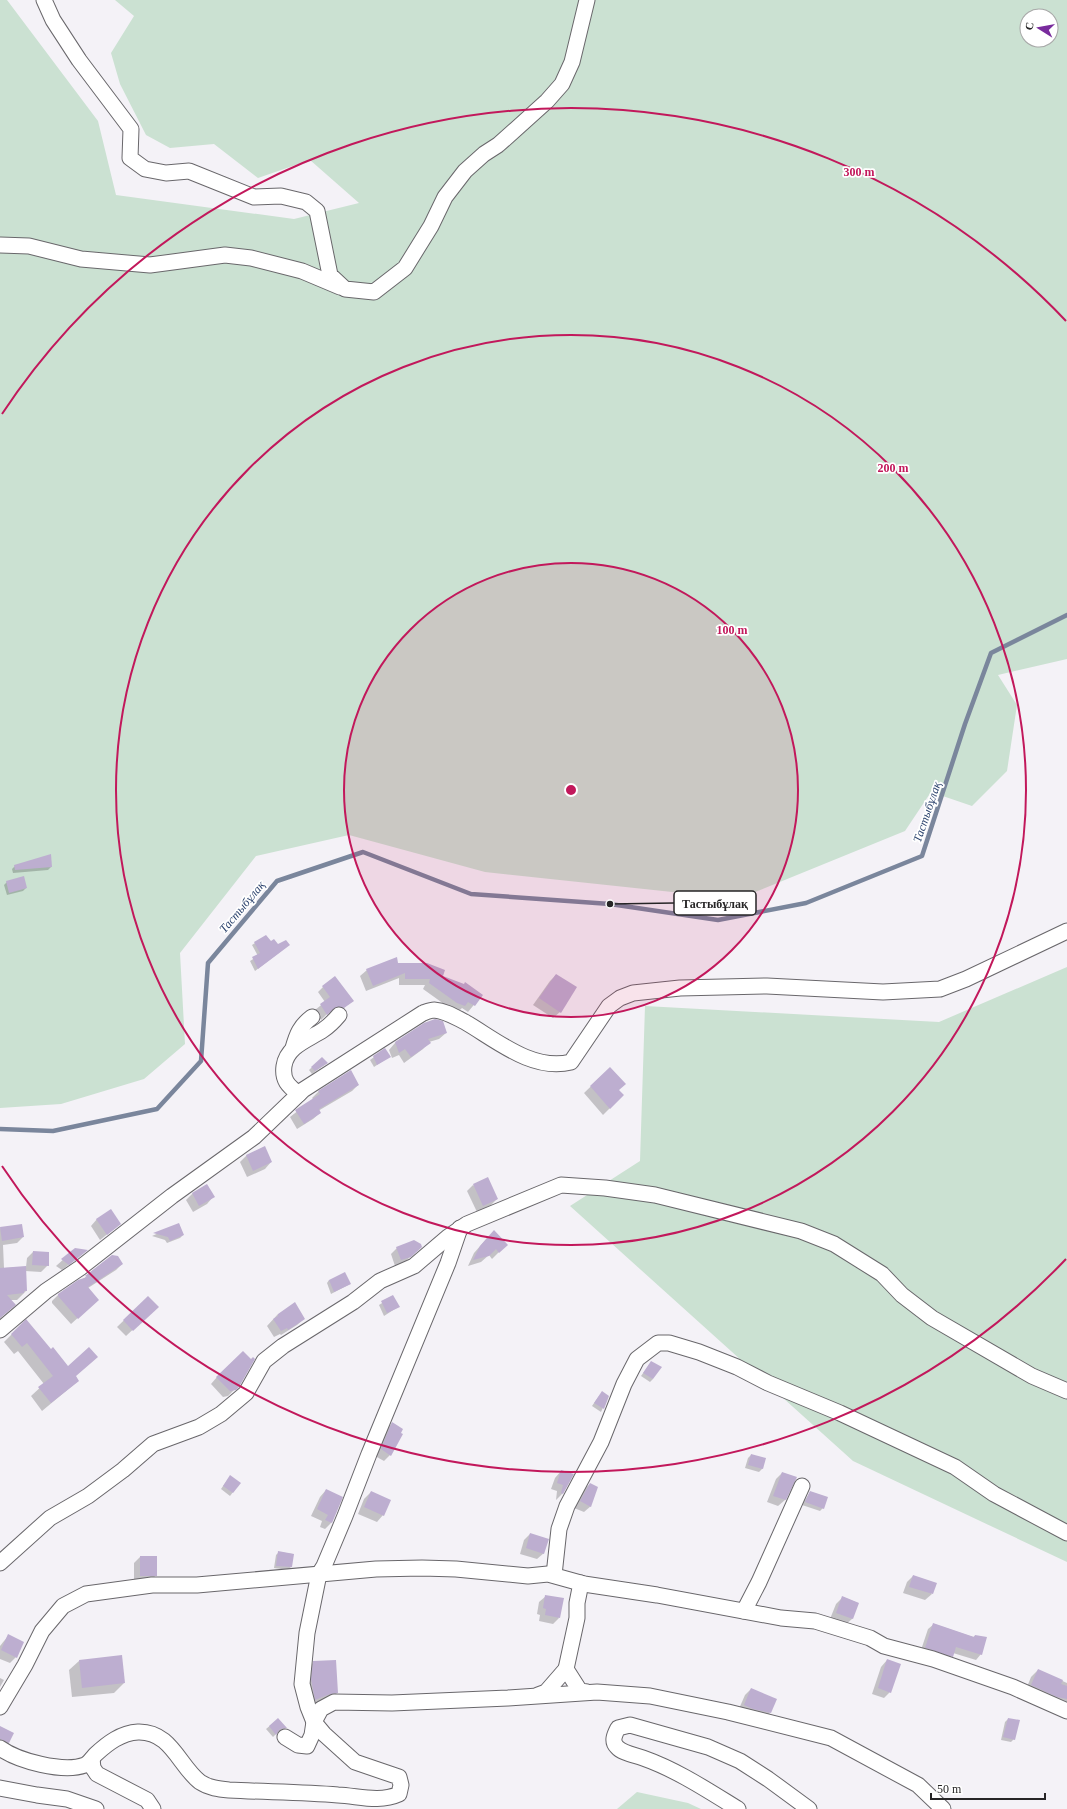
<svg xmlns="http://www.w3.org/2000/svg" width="1067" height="1809" font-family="Georgia,serif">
<rect width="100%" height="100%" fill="#f4f2f7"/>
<g fill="#cbe1d2" fill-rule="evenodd">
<path d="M0,0H7L98,121L116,195L294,219L359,203L310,160L258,178L214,144L170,148L146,135L120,84L111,53L134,16L115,0H1067V659L998,675L1017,705L1007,771L972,806L931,792L905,831L738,899L485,872L349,835L256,856L180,953L185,1044L144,1079L61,1104L0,1108ZM1027,16H1051V40H1027Z"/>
<path d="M1067,967V1562L853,1461L570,1206L640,1161L645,1006L939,1022Z"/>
<path d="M637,1792L688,1803L701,1809H617Z"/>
</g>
<g fill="#0003">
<path d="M15,866L51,867L48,870L13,873L12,869Z"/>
<path d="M7,882L26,888L23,891L7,895L4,885Z"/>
<path d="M255,943H271L285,948L255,971L250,961L258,956L252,945Z"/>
<path d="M397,964L441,977L482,995L468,1012L462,1008L458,1012L451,1009L423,989L425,985H399V978L366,991L360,976L367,970Z"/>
<path d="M556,975L560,1012L553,1018L533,1005L550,981Z"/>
<path d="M323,987L353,1001L337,1012H329L321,1020L315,1010L325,1002L318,992Z"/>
<path d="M425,1024L446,1033L439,1039L429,1042L423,1049L404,1063L399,1055L392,1058L389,1050L395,1043Z"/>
<path d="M385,1049L389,1057L374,1067L370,1060Z"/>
<path d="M322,1058L327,1063L312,1074L309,1070Z"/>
<path d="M610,1068L618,1091L623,1095L603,1115L584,1093Z"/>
<path d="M350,1072L358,1085L352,1091L318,1111L320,1113L313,1119L297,1129L290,1117L313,1099L312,1098L318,1092Z"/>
<path d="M264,1147L271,1162L265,1169L247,1177L240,1162L246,1156Z"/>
<path d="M206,1185L213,1197L207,1204L193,1212L186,1200L192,1194Z"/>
<path d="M473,1185L497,1199L491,1205L477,1212L467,1191Z"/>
<path d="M97,1219L120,1224L100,1240L91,1226Z"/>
<path d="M179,1224L183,1235L180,1238L167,1243L165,1240L152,1236Z"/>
<path d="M0,1228L23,1237L17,1243L3,1245L4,1268L26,1267L27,1258L33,1252L48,1265L41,1272L25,1271L26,1291L17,1300H11L8,1311L0,1318Z"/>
<path d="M488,1237L500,1251L492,1259L489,1255L481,1262L468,1266L474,1253Z"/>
<path d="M397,1248L414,1253L404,1263L395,1266L391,1254Z"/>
<path d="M75,1249L86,1251L62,1270L56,1266Z"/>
<path d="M112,1256L122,1264L116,1270L88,1288L91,1306L71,1324L52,1303V1301L59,1294L82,1280Z"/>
<path d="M329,1280L350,1284L331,1294L327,1283Z"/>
<path d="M393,1296L398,1307L384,1316L379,1305Z"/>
<path d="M148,1297L157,1307L126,1336L117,1327Z"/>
<path d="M278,1314L304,1319L297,1325L281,1335L280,1334L274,1337L267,1326Z"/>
<path d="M12,1334L50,1351L78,1381L42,1411L31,1396L44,1384L18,1351L14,1354L4,1342Z"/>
<path d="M649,1365L653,1379L650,1382L641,1376Z"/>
<path d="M217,1377L238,1386L228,1396L223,1397L211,1384Z"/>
<path d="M599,1396L608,1397L601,1412L592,1406Z"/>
<path d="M392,1423L390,1455L384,1461L375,1456L386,1430Z"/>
<path d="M751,1455L765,1459L762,1469L759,1472L745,1468L748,1458Z"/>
<path d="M561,1471L572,1475L562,1494L556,1500L557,1491L551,1489L555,1478Z"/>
<path d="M782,1473L796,1478L785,1500L778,1506L767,1502L776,1479Z"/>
<path d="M228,1479L240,1483L230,1496L221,1489Z"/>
<path d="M590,1484L591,1506L584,1512L574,1508L583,1490Z"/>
<path d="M326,1490L341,1498L331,1523L325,1529L320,1527L322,1521L311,1516L320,1497Z"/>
<path d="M371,1492L383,1515L377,1522L358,1514L364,1499Z"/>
<path d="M810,1492L823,1508L820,1511L802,1505Z"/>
<path d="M530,1534L544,1553L537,1559L520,1554L524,1540Z"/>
<path d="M279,1552L293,1554L291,1567L288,1570L274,1568L276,1555Z"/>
<path d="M140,1557H156V1575L150,1582H134V1563Z"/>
<path d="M913,1576L932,1594L925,1600L903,1593L907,1582Z"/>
<path d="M546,1596L559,1618L553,1624L539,1621L540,1615L537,1614L539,1602Z"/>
<path d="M843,1597L858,1603L852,1619L845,1625L830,1619L836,1604Z"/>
<path d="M934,1624L973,1637L975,1636L981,1654L976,1660L953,1653L947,1662L920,1653L928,1629Z"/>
<path d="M8,1636L16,1657L10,1663L0,1659V1646Z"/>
<path d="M887,1660L890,1692L884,1698L872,1694L881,1667Z"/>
<path d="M79,1661L124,1683L114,1693L72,1697L69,1670Z"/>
<path d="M314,1662L337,1693L330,1699L323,1700L309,1706L307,1669Z"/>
<path d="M1038,1670L1067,1683V1705L1025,1692L1031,1677Z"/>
<path d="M0,1678L4,1680L0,1687Z"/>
<path d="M751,1689L770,1713L764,1719L738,1711L745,1695Z"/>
<path d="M278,1719L285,1728L283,1731L278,1732L273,1737L266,1729Z"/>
<path d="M1008,1719L1014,1739L1011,1742L1001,1740L1005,1722Z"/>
<path d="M0,1731L9,1743L6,1746L0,1743Z"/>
</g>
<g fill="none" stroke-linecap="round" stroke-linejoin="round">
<path stroke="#7a869c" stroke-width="4.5" d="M0,1129L53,1131L157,1109L201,1061L208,963L277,881L363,852L471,894L610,904L718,920L806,903L922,856L965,724L991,653L1067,615"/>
</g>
<g fill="#bdaed0">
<path d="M51,854L52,867L15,870L14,865Z"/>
<path d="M24,876L27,888L9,893L6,881Z"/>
<path d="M266,935L271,941L274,939L278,944L286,940L290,945L258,969L252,957L260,953L254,942Z"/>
<path d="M397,957L398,963H427L445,970L443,976L464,984L465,982L483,995L475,1006L468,1002L465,1006L457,1003L429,983L430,979H405V973L373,986L366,969Z"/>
<path d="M556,974L577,987L561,1013L539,998Z"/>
<path d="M335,976L354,1001L344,1008L336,1007L327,1015L320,1004L330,997L322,986Z"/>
<path d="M435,1019L443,1021L447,1033L428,1039L431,1043L411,1057L405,1049L399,1053L395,1042L424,1023Z"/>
<path d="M385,1048L391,1057L377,1065L373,1056Z"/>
<path d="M322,1057L328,1063L315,1071L311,1067Z"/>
<path d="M610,1067L626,1084L619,1090L624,1095L610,1109L590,1086Z"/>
<path d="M351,1070L359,1085L319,1109L321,1113L304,1124L295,1110L320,1094L318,1091Z"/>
<path d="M265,1146L272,1162L253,1171L246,1155Z"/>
<path d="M488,1177L498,1199L483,1206L473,1184Z"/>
<path d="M207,1184L215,1197L199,1206L192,1193Z"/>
<path d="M111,1209L121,1224L107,1235L96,1219Z"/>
<path d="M179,1223L184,1235L170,1241L168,1237L153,1233Z"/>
<path d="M22,1224L24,1237L2,1241L0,1227Z"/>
<path d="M494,1230L508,1245L499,1253L496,1249L489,1256L473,1260L480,1246Z"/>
<path d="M414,1240L421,1244L422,1247L411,1257L401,1260L396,1247Z"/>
<path d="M75,1248L88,1250L69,1265L61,1259Z"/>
<path d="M33,1251L49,1252V1266L32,1265Z"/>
<path d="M112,1255L118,1256L123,1264L88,1287L99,1300L78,1319L58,1296V1294L78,1280L87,1277L85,1276Z"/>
<path d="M26,1266L27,1291H24V1293L7,1295L16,1305L0,1318V1268Z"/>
<path d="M345,1272L351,1284L334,1292L329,1280Z"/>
<path d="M393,1295L400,1307L387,1313L381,1301Z"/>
<path d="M148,1296L159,1307L133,1331L123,1320Z"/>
<path d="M295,1302L305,1319L288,1330L287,1328L281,1331L273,1319L278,1316V1314Z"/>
<path d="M26,1319L51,1349L53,1347L68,1366L89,1347L98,1357L76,1376L79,1381L51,1403L38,1387L53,1376L27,1343L22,1347L11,1334Z"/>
<path d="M243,1351L251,1359L253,1357L255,1359L239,1387L236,1390L230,1391L216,1377Z"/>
<path d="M651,1361L662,1367L653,1379L643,1373Z"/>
<path d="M602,1391L609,1396L604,1409L594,1403Z"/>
<path d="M392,1422L403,1429L401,1433L403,1434L391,1456L381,1449Z"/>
<path d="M751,1454L766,1458L763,1469L748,1465Z"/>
<path d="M561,1470L574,1474L563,1494L561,1493L563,1485L557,1483Z"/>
<path d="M782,1472L797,1477L786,1500L773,1496Z"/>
<path d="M230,1475L241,1483L233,1493L223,1486Z"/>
<path d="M590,1483L598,1487L591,1507L580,1501Z"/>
<path d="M326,1489L343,1497L332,1523L325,1520L328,1515L317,1509Z"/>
<path d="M371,1491L391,1500L384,1516L364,1507Z"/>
<path d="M810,1491L828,1497L824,1509L805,1502Z"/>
<path d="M530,1533L549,1539L544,1554L526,1548Z"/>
<path d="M278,1551L294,1554L292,1567L276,1566Z"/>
<rect x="140" y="1556" width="17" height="20"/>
<path d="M913,1575L937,1583L933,1594L909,1587Z"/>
<path d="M545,1595L564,1598L560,1618L545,1615L546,1609L543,1608Z"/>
<path d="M842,1596L859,1603L853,1619L836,1613Z"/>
<path d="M933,1623L974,1637L975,1635L987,1637L982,1655L956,1647L953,1657L925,1648Z"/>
<path d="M8,1634L24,1642L17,1658L1,1650Z"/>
<path d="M122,1655L125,1683L82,1688L79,1660Z"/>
<path d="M887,1659L901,1664L891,1693L878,1688Z"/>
<path d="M336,1660L338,1693L330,1694L315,1700L311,1679L313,1661Z"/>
<path d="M1038,1669L1063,1680L1061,1684L1067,1686V1699L1057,1697L1031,1685Z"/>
<path d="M751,1688L777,1699L771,1713L753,1709L744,1705Z"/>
<path d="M278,1718L287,1728L280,1729L276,1735L269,1726Z"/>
<path d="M1008,1718L1020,1720L1015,1740L1003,1737Z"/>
<path d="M0,1726L14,1733L9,1743L0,1739Z"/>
</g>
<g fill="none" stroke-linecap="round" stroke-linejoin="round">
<g stroke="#69676b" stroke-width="17">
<g id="street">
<path d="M44,0L53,20L79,60L131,129L130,158L145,169L166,173L189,171L254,197L281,196L306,202L317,211L330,275L345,289L374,292L405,268L431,226L445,197L465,171L484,154L498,145L516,129L547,101L562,84L572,62L587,0"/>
<path d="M0,245L29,246L81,259L150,265L225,255L251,258L302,271L340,287"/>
<path d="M293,1048C297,1034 300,1026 312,1017"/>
<path d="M299,1094C288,1086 282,1080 284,1066C287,1046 308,1040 323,1030C329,1026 334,1021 339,1015"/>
<path d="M0,1330L46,1291L80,1268L172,1196L254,1137L303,1090L423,1013C426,1012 431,1010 434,1010C446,1011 455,1017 465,1022C496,1040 533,1072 571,1062L609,1006L620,998L633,993L680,988L767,986L883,992L940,989L966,979L1067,931"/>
<path d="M0,1563L50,1518L88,1496L123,1470L153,1444L199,1427L221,1414L246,1393L264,1361L283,1346L353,1302L380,1281L414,1266L448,1237L467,1224L561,1185L605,1188L655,1195L801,1231L834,1244L882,1274L902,1295L932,1318L1032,1376L1067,1391"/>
<path d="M554,1575L559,1529L567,1506L601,1442L624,1384L637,1359L658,1343H669L699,1352L737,1367L768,1383L840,1413L955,1467L994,1494L1067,1533"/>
<path d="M581,1583L577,1603V1618L566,1669L580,1691L587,1692"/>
<path d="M744,1611L759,1582L802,1486"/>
<path d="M538,1695L546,1692L566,1669"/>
<path d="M0,1707L25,1665L42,1631L63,1606L86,1594L152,1585H197L376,1569L422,1568L456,1569L528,1576L548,1574L584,1584L657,1595L781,1618L815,1621L870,1638L884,1646L933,1659L1013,1687L1067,1711"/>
<path d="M285,1737L298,1745L307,1746L312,1735L314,1722L321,1709L334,1702L392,1703L508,1698L597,1692L650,1696L728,1712L831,1738L918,1785L943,1809"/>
<path d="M0,1748C18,1761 63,1773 85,1765C89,1763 93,1757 96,1754C108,1743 121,1733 138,1732C171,1731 179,1766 200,1782C209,1788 219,1789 229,1790C265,1792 302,1792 338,1795C359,1796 379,1803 399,1794L401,1785L399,1777L355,1762L324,1734L314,1722L308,1707L302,1684L307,1633L319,1574L324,1566L345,1516L369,1454L448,1263L460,1228"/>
<path d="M92,1759L93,1768L97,1774L147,1800L153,1809"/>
<path d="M0,1788L37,1795L67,1799L96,1809"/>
<path d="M738,1809C707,1790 677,1770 643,1758C635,1755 622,1753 617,1747C611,1741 615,1734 618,1728L630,1725L708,1747L740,1761L768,1779L809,1809"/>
</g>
</g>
<use href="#street" stroke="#fff" stroke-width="15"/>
</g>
<circle cx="571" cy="790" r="227" fill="#c2185b" fill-opacity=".12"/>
<g fill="none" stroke="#c2185b" stroke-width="2">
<circle cx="571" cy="790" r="227"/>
<circle cx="571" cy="790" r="455"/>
<path d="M1066 1259A682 682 0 0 1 2 1166M2 414A682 682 0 0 1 1066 321"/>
</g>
<g text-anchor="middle" stroke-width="3.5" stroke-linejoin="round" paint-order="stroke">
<g font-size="12" font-style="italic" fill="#2a416c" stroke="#fff">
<text transform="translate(927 812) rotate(-71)" y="4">Тастыбұлақ</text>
<text transform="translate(242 907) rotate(-50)" y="4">Тастыбұлақ</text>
</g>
</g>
<circle cx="571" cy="790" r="6" fill="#c2185b" stroke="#fff" stroke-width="2"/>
<g font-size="12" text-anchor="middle" font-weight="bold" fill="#c2185b" stroke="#fff" stroke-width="3.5" stroke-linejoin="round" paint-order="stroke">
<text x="859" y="176">300 m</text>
<text x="893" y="472">200 m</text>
<text x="732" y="634">100 m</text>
</g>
<path fill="none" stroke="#262526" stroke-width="1.5" d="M610 904L674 903"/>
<circle fill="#262526" stroke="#fff" stroke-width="1.5" cx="610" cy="904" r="4"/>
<rect fill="#fff" stroke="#262526" stroke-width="1.5" x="674" y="891" width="82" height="24" rx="4"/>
<g font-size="12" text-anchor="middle" font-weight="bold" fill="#262526">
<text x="715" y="908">Тастыбұлақ</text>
</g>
<g transform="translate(1039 28) rotate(281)"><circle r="19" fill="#ffffff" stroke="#a8a8a8"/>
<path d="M0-3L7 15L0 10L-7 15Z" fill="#792b9d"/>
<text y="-6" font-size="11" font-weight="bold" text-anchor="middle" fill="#262526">С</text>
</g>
<path d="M931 1793v6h114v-6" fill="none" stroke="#262526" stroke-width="2"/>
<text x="937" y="1793" font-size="12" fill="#262526" stroke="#ffffff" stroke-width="3" paint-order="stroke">50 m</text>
</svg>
